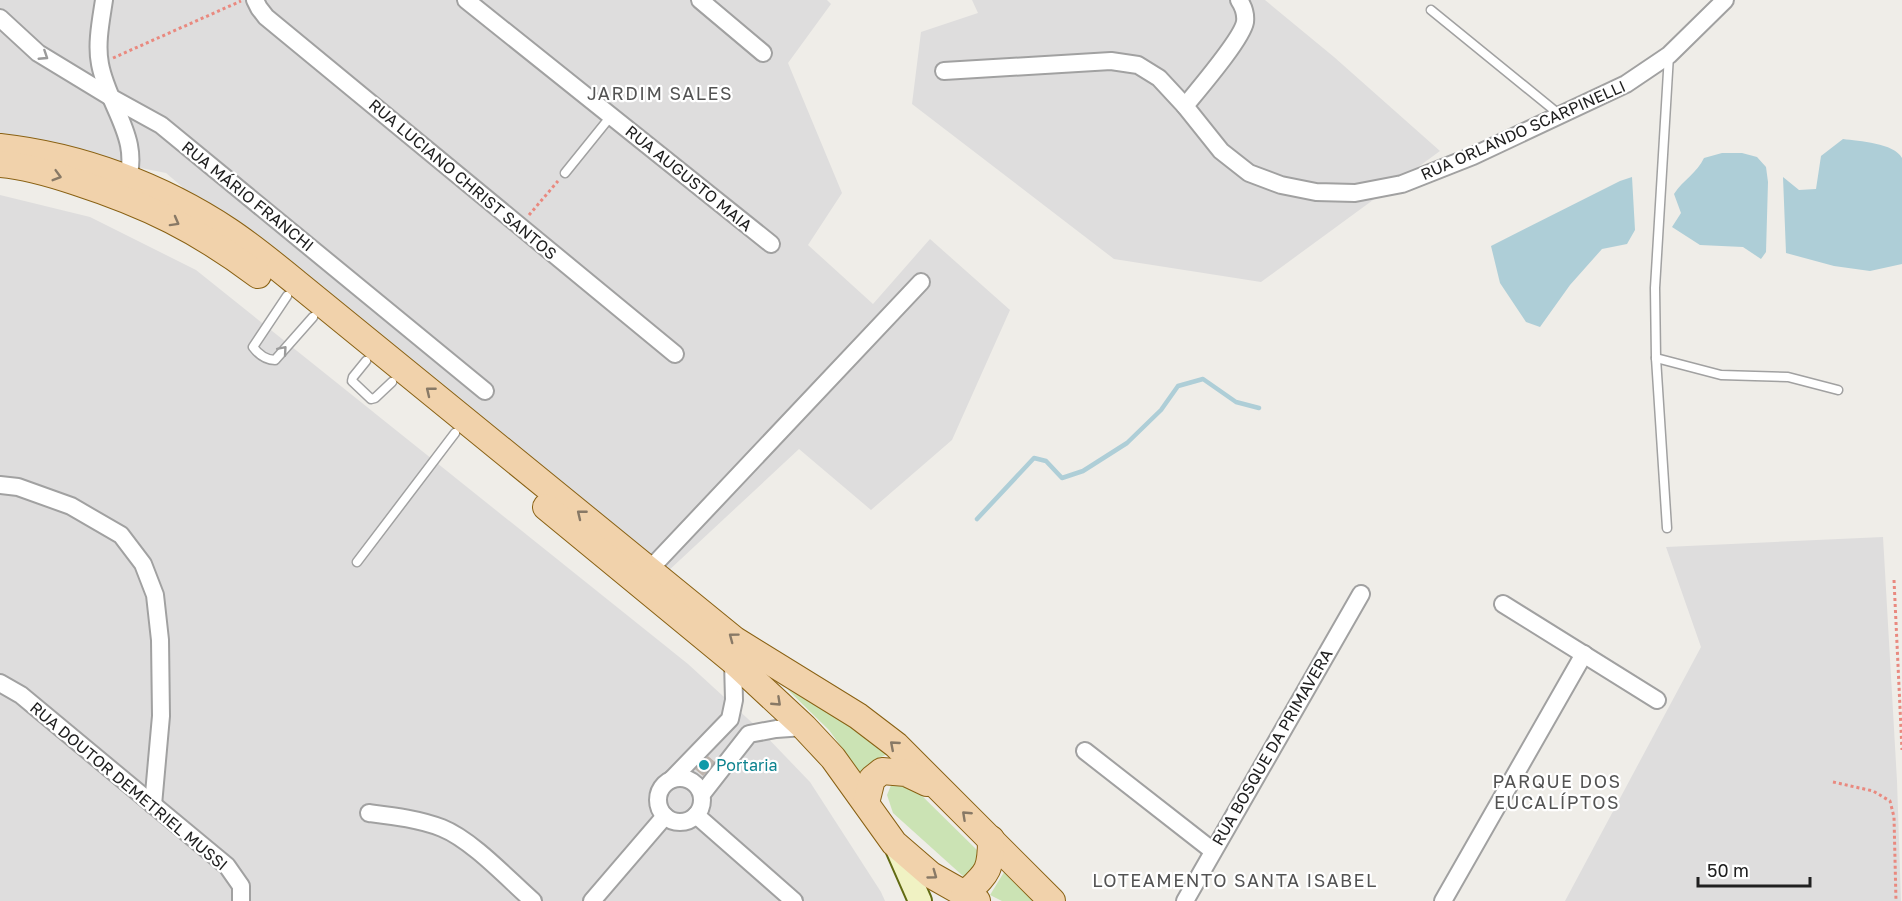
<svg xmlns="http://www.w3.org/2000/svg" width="1902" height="901" font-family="'Golos Text',sans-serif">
<rect width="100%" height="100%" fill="#efede8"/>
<g fill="#dedddd">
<path d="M0,0H827L831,4L788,63L842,193L808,245L873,304L930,239L1010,310L952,440L871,510L799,449L666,573L355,334L166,173L0,140Z"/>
<path d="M972,0H1265L1334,57L1440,151L1261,282L1114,259L912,104L921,32L978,13Z"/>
<path d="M0,195L90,217L196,270L688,664L759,729L810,782L881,892L885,901H0Z"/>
<path d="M1883,537L1897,781L1901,901H1565L1701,647L1666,547Z"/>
</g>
<g fill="#cbe3b4">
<path d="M787,689L838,718L890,753L874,760L861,774L829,730Z"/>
<path d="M892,783L913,787L981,854L975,870L963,876L893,813L887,795Z"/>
<path d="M1006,869L1036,901H1002L990,895Z"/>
</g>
<g fill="#aeced7">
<path d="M1843,139C1859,141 1894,143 1902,158V264L1870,271L1834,266L1786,253L1783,177L1799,190L1816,189L1821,156Z"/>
<path d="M1722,153H1742L1757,157L1766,167L1768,182L1766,252L1761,259L1743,247L1700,245L1672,227L1681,213L1674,194C1683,180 1697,173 1704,158Z"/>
<path d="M1632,177L1635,230L1627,244L1602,249L1570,285L1540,327L1526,322L1500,283L1491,246L1620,181Z"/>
</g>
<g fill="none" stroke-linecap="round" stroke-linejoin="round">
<path stroke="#aeced7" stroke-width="4.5" d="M977,519L1034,458L1046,461L1062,478L1083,471L1127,443L1161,410L1178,386L1203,379L1236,402L1259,408"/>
</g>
<path fill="#bcb6b1" stroke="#bfb4ac" stroke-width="1.5" d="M708,757L714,762L703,775L696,769Z"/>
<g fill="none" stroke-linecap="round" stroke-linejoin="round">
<g stroke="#a1a1a1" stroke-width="11">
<g id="lane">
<path d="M1431,10L1560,115"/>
<path d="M565,173L611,116"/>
<path d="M287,296L253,347C259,355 266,360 275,360L313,317"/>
<path d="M1656,358L1721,375L1788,377L1838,390"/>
<path d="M366,361L353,377L352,381L371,399L375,398L392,382"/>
<path d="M1667,528L1656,358L1655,288L1669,55"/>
<path d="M357,562L455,433"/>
</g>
</g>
<g stroke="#a1a1a1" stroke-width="20">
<g id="street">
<path d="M104,0C101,20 96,44 100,64C108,108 144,140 125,187"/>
<path d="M255,0L259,8L266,17L675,354"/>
<path d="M466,0L771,244"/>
<path d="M700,0L763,53"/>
<path d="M0,18L38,53L112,98L161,125L485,391"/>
<path d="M944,71L1111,61L1138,65L1159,78L1185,106L1221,151L1249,173L1281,185L1316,192L1355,193L1402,184L1473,156L1626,84L1669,55L1725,0"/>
<path d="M1185,106C1198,90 1242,39 1245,22C1246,14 1243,6 1239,0"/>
<path d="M0,485L18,487L71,506L121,535L143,564L155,595L160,640L161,716L153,805"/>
<path d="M650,569L921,282"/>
<path d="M1503,604L1657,700"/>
<path d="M0,683L21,695L227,866L241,886V901"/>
<path d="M1085,751L1213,851"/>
<circle cx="680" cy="800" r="22"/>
<path d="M672,779L730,719L734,700L733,661"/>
<path d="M702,794L749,734L776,729L804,727"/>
<path d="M369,813C393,816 419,819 442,828C472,840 508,879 533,901"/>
<path d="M696,815L794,901"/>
<path d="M592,901L665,816"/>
<path d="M1185,901L1361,594"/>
<path d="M1443,901L1584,654"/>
</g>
</g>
<g stroke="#626b13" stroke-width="26">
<path id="secondary" d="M895,844L920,901"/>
</g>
<g stroke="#896113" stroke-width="28">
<g id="primary">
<path d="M0,147C81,156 161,186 229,231C253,247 276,266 298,284L735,640L858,716L896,745L1052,901"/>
<path d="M0,164C25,166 52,174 76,182C147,205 198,230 258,275"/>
<path d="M546,507L733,661L804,727L833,758L894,843L931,875L977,901"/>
<path d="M866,803L872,779L882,771L906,773L927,783"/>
<path d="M964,895C987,873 991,872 991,839"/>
</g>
</g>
<g stroke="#e9897f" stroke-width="3" stroke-dasharray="3 3" stroke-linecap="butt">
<path d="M113,58L241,1"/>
<path d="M529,215L558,181"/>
<path d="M1894,580L1902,750"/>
<path d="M1833,782L1873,791L1890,801L1894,817L1896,901"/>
</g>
<use href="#lane" stroke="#fff" stroke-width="8"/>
<use href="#street" stroke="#fff" stroke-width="16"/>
<use href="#secondary" stroke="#f0f2c3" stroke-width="22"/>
<use href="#primary" stroke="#f1d2ab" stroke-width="26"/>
</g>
<defs><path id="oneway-chevron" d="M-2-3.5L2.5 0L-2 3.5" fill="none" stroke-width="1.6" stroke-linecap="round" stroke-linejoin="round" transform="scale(1.5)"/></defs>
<g stroke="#9b9b9b">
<use href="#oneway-chevron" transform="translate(44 56) rotate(33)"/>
<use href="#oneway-chevron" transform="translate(283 350) rotate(-49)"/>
</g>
<g stroke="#887966">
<use href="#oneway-chevron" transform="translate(57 176) rotate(16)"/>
<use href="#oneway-chevron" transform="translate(175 222) rotate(29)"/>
<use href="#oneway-chevron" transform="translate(430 391) rotate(-141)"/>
<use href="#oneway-chevron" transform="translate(581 514) rotate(-141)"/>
<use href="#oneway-chevron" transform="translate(733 637) rotate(-143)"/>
<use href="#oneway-chevron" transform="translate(777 702) rotate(43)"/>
<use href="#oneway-chevron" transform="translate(894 745) rotate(-139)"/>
<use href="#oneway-chevron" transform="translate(966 815) rotate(-137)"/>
<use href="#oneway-chevron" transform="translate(933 875) rotate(36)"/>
</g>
<circle fill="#0f9aa8" stroke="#fff" stroke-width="2" cx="704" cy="765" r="6"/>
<g text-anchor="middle" stroke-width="4.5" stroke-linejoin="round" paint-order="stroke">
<g font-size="16" fill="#202020" stroke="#fff">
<text transform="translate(1523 130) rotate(-24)" y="6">RUA ORLANDO SCARPINELLI</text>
<text transform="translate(689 178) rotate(39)" y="6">RUA AUGUSTO MAIA</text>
<text transform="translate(463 179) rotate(40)" y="6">RUA LUCIANO CHRIST SANTOS</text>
<text transform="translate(248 196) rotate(39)" y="6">RUA MÁRIO FRANCHI</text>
<text transform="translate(1272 747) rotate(-60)" y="6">RUA BOSQUE DA PRIMAVERA</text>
<text transform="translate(129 786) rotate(40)" y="6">RUA DOUTOR DEMETRIEL MUSSI</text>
</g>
<g font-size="16" fill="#0d838f" stroke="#fff" text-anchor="start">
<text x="716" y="771">Portaria</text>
</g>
<g font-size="18" letter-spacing="1.5" fill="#535353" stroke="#fff">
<text x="660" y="100">JARDIM SALES</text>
<text x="1557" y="788">PARQUE DOS<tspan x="1557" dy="21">EUCALÍPTOS</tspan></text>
<text x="1235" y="887">LOTEAMENTO SANTA ISABEL</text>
</g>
</g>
<path d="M1698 877v9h112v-9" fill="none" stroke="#202020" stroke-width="3"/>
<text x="1707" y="877" font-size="18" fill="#202020" stroke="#ffffff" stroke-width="4.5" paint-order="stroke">50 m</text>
</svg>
